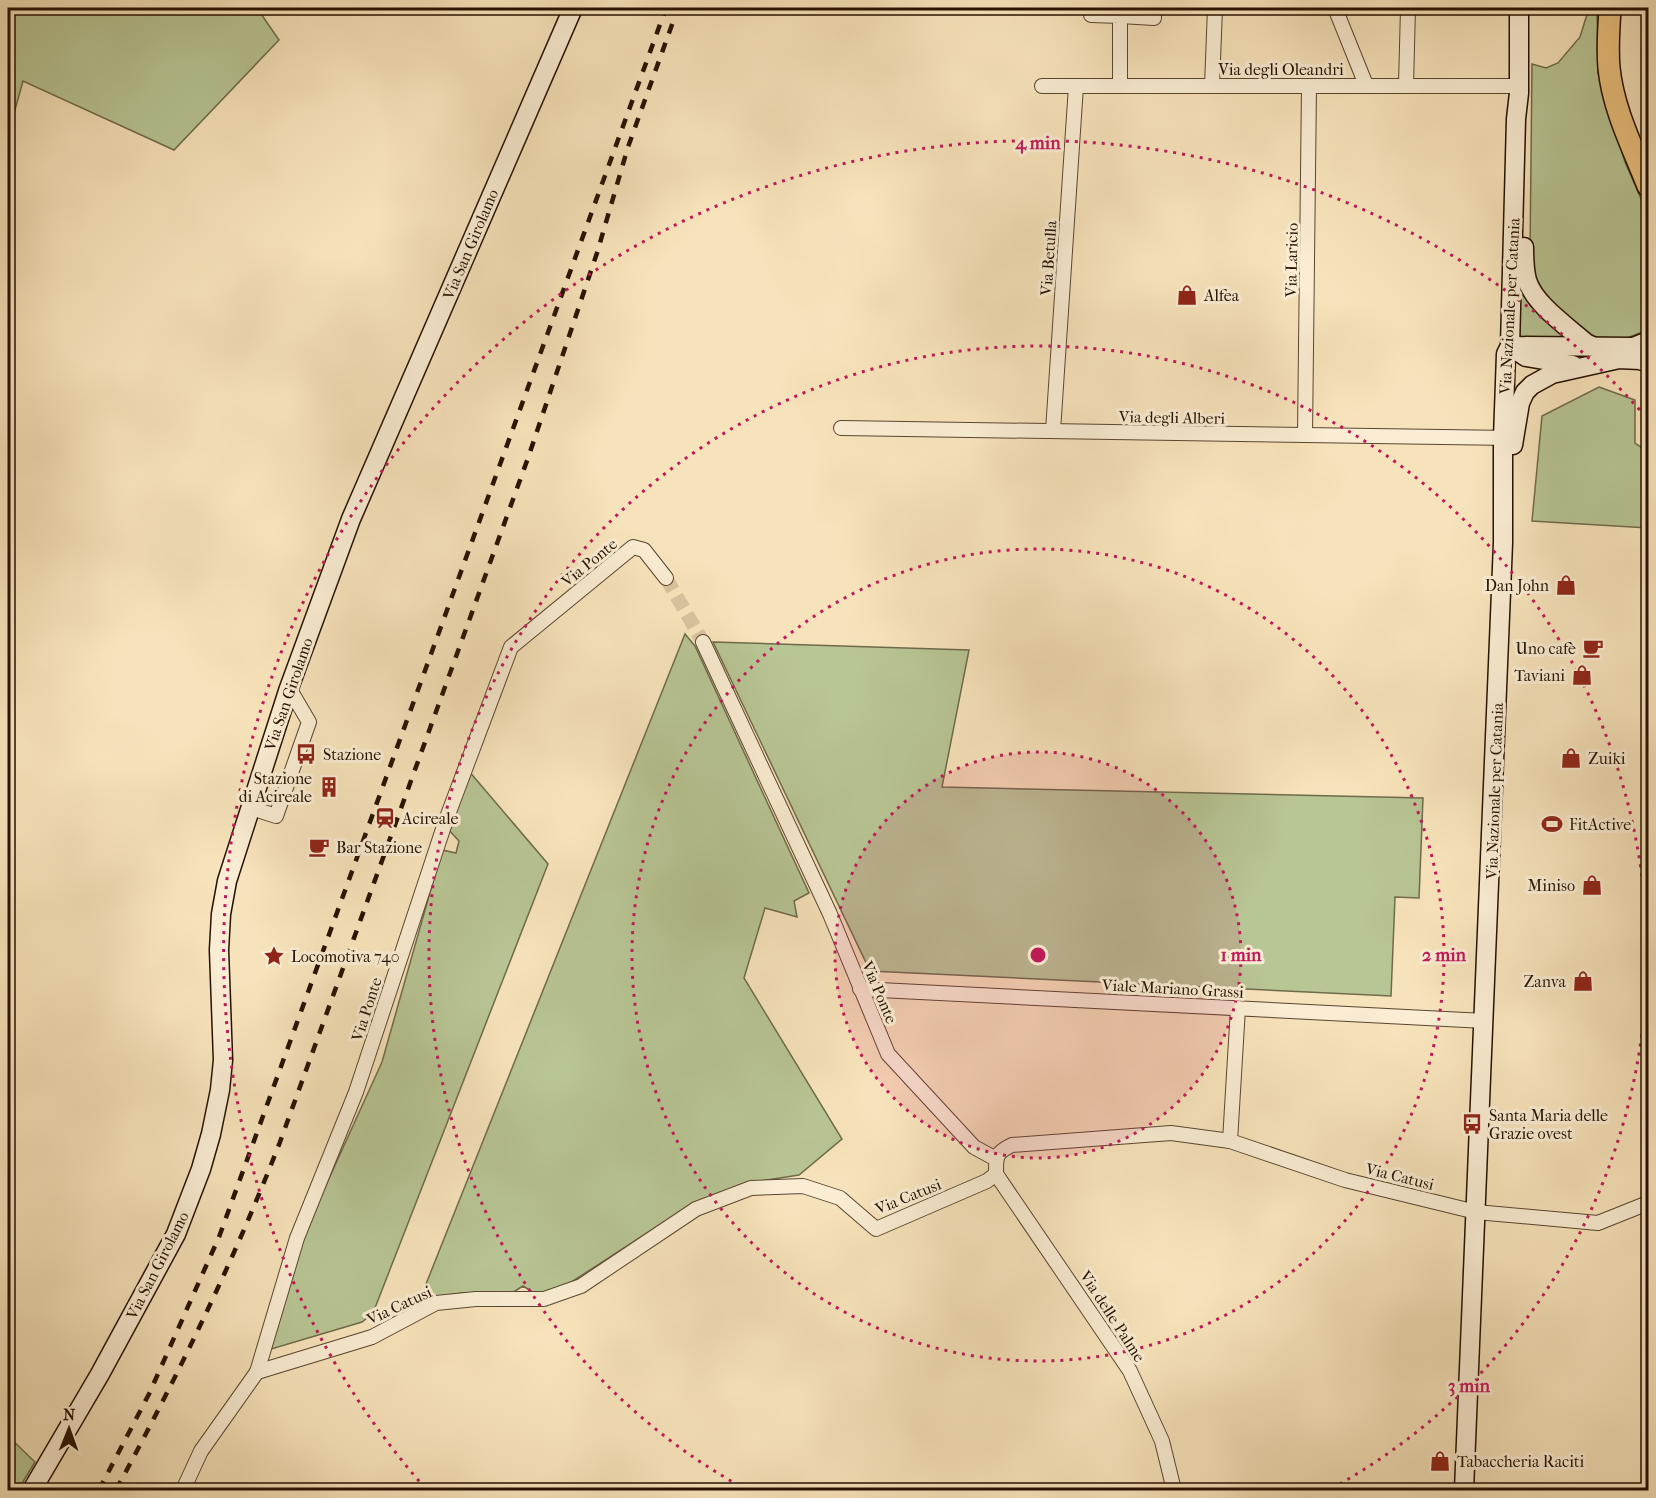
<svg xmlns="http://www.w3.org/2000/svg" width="1656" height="1498" font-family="'IM FELL French Canon',serif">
<rect width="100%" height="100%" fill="#f7e3bb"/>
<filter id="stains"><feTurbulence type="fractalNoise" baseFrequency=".00333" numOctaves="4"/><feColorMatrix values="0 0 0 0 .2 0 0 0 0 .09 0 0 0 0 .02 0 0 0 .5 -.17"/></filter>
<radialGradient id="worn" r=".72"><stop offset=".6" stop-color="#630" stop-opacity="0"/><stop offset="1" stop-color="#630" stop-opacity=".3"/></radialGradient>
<g fill="#b8c594" stroke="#6f6b4a" stroke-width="1.5">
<path d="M8,8H257L279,40L174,150L23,81L8,135Z"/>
<path d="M1589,8H1597L1598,73L1625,162L1648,215V330L1627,338L1608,340L1593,336L1565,317L1538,288L1530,254L1532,64L1546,68L1558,63L1580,37Z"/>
<path d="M1520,292L1571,340H1520Z"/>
<path d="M1599,387L1635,400V443L1648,452V528L1532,521L1542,416Z"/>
<path d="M685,634L695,646L809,893L794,901L797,917L765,908L744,978L842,1139L799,1175L748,1183L692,1204L559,1290L534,1293L523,1286L512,1293H462L430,1298L426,1284Z"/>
<path d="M713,642L969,650L942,787L1423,798L1419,898L1395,897L1391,996L870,971Z"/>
<path d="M468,770L548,864L373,1313L362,1322L268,1350L301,1240L382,1062L442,850L456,853L459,841L447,828Z"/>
<path d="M8,1436L35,1462L18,1490H8Z"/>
</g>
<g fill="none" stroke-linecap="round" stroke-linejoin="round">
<path stroke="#d8c49f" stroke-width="14" stroke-dasharray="14 7" stroke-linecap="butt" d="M666,578L703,642"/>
<g stroke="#5a462f" stroke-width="16">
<g id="street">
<path d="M1091,8V15L1120,16V86"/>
<path d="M1335,8L1366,85"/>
<path d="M1120,16L1154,18V8"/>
<path d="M1406,85L1408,8"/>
<path d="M1042,86H1519"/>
<path d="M1212,86L1215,8"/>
<path d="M841,428L1511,438"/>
<path d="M1053,431L1076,86"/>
<path d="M1305,435L1309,86"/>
<path d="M703,642L830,914L888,1054L974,1147L996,1159"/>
<path d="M251,808L276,816L309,722L289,688"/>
<path d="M860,989L1485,1021"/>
<path d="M1230,1141L1238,1008"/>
<path d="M996,1174C996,1157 995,1153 1012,1145L1171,1133L1230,1141L1345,1180L1476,1212L1598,1223L1648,1203"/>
<path d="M996,1174L1130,1371L1162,1441L1174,1490"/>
<path d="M257,1372L297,1238L356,1092L446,820L511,647L633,547L644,550L666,578"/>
<path d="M183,1490L201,1451L257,1372L372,1337L436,1303L476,1299H544L581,1286L696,1209L751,1188L803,1186L840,1198L876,1229L987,1181L996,1174"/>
</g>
</g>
<g stroke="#261100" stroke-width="21">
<g id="secondary">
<path d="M1524,247C1524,258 1524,269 1527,280C1534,304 1568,327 1586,343L1594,347"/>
<path d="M1510,346L1633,347L1648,341"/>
<path d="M1514,349L1526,357L1573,365"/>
<path d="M1513,445L1520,403L1525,392L1532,385L1552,374L1619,359L1640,360L1648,363"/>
<path d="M32,1490L100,1374L176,1234L201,1169L211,1134L220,1090L223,1060L219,950L221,914L227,881L289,688L351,519L573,8"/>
<path d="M1464,1490L1503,543V438L1506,354L1510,346L1516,119L1519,93V8"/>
</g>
</g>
<g stroke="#261100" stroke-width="24">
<path id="primary" d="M1610,8C1609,28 1607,47 1609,68C1613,109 1633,148 1648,186"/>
</g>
<use href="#street" stroke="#faedd3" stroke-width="14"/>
<use href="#secondary" stroke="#faedd3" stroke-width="18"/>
<use href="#primary" stroke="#ecc27e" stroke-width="21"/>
<g stroke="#261100" stroke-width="4.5" stroke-dasharray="10 10" stroke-linecap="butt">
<path d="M99,1490L149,1394L219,1237L666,8"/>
<path d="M116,1490C177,1377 233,1263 280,1142L528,458L597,253L628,147L678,8"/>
</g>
</g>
<circle cx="1038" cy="955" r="203" fill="#c2185b" fill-opacity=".12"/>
<g fill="none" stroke="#c2185b" stroke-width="3" stroke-dasharray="3 6">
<circle cx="1038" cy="955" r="203"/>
<circle cx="1038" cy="955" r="406"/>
<path d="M747 1490A609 609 0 1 1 1329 1490"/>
<path d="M425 1488A812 812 0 0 1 1646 417"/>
</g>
<defs>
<g id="shop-bare" transform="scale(1.62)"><path d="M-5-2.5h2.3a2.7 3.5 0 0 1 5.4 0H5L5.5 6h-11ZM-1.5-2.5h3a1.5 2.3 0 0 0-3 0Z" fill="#8f2418" stroke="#faedd3" stroke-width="2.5" paint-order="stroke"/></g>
<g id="cafe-bare" transform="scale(1.62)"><path d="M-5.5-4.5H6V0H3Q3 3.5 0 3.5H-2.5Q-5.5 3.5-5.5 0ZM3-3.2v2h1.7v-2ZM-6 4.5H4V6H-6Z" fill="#8f2418" stroke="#faedd3" stroke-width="2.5" paint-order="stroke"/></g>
<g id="bus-bare" transform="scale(1.62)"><path d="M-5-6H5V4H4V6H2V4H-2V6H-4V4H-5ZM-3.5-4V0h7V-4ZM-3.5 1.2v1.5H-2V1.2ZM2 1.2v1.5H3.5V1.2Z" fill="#8f2418" stroke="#faedd3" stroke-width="2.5" paint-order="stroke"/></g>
<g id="building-bare" transform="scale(1.62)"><path d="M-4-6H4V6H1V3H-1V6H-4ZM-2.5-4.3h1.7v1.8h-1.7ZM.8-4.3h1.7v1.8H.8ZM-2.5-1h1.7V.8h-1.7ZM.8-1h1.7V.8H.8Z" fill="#8f2418" stroke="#faedd3" stroke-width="2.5" paint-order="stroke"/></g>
<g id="station-bare" transform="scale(1.62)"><path d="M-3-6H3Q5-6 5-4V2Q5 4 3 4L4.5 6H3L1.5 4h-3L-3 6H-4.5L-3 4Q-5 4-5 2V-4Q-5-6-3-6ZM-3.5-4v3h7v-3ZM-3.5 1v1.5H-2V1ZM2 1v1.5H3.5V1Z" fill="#8f2418" stroke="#faedd3" stroke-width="2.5" paint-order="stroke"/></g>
<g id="stadium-bare" transform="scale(1.62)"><path d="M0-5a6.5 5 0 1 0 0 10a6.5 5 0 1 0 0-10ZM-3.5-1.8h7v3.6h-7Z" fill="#8f2418" stroke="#faedd3" stroke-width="2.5" paint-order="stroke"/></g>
<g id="sight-bare" transform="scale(1.62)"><path d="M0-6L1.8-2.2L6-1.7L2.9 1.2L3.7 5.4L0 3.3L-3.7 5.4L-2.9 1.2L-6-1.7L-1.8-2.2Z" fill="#8f2418" stroke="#faedd3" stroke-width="2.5" paint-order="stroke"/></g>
</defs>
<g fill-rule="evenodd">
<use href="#shop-bare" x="1187" y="295"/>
<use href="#shop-bare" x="1566" y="585"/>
<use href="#cafe-bare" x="1593" y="648"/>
<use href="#shop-bare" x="1582" y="675"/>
<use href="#bus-bare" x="306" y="754"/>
<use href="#shop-bare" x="1571" y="758"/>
<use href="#building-bare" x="329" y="787"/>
<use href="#station-bare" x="385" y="818"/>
<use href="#stadium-bare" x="1552" y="824"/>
<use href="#cafe-bare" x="319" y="847"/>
<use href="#shop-bare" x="1592" y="885"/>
<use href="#sight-bare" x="274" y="956"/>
<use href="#shop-bare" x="1583" y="981"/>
<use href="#bus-bare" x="1472" y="1124"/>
<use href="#shop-bare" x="1440" y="1461"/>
</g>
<g text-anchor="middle" stroke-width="6" stroke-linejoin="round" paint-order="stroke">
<g font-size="16" fill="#261100" stroke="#faedd3">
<text x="1281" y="75">Via degli Oleandri</text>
<text transform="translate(470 244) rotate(-67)" y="6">Via San Girolamo</text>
<text transform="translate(1048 258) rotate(-86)" y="6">Via Betulla</text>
<text transform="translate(1291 260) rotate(-89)" y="6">Via Laricio</text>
<text transform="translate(1509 306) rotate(-87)" y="6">Via Nazionale per Catania</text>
<text transform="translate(1172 417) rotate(1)" y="6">Via degli Alberi</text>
<text transform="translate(589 562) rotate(-39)" y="6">Via Ponte</text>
<text transform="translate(288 694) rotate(-71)" y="6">Via San Girolamo</text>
<text transform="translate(1494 791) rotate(-88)" y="6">Via Nazionale per Catania</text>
<text transform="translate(1173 988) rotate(3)" y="6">Viale Mariano Grassi</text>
<text transform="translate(880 992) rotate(67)" y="6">Via Ponte</text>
<text transform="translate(366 1009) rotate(-72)" y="6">Via Ponte</text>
<text transform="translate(1400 1176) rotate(14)" y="6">Via Catusi</text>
<text transform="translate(908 1196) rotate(-22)" y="6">Via Catusi</text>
<text transform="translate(157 1265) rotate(-63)" y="6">Via San Girolamo</text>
<text transform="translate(399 1305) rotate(-25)" y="6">Via Catusi</text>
<text transform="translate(1113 1316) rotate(57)" y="6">Via delle Palme</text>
</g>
<g font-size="16" fill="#261100" stroke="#faedd3" text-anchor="start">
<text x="1204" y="301">Alfea</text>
<text x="1549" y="591" text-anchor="end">Dan John</text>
<text x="1576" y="654" text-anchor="end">Uno cafè</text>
<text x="1565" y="681" text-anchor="end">Taviani</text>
<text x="323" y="760">Stazione</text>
<text x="1588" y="764">Zuiki</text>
<text x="312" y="784" text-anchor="end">Stazione<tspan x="312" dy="18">di Acireale</tspan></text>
<text x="402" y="824">Acireale</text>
<text x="1569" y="830">FitActive</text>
<text x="336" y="853">Bar Stazione</text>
<text x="1575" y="891" text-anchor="end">Miniso</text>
<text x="291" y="962">Locomotiva 740</text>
<text x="1566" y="987" text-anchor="end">Zanva</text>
<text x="1489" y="1121">Santa Maria delle<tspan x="1489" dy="18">Grazie ovest</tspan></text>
<text x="1457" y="1467">Tabaccheria Raciti</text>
</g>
</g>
<circle cx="1038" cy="955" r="9" fill="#c2185b" stroke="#faedd3" stroke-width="3"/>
<g font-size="18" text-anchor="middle" font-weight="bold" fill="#c2185b" stroke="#faedd3" stroke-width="6" stroke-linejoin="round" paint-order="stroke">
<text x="1038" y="149">4 min</text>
<text x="1241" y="961">1 min</text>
<text x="1444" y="961">2 min</text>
<text x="1469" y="1392">3 min</text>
</g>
<rect width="1656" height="1498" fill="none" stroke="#f7e3bb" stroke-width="30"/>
<rect x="9" y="9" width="1638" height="1480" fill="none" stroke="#261100" stroke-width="3"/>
<rect x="15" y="15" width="1626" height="1468" fill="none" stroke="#261100" stroke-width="1.5"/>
<g transform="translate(69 1429) rotate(1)" stroke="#faedd3" stroke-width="4.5" paint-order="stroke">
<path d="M0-4.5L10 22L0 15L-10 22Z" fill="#261100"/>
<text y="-9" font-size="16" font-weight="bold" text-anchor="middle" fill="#261100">N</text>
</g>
<rect width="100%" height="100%" filter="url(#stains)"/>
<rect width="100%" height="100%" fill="url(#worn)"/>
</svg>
